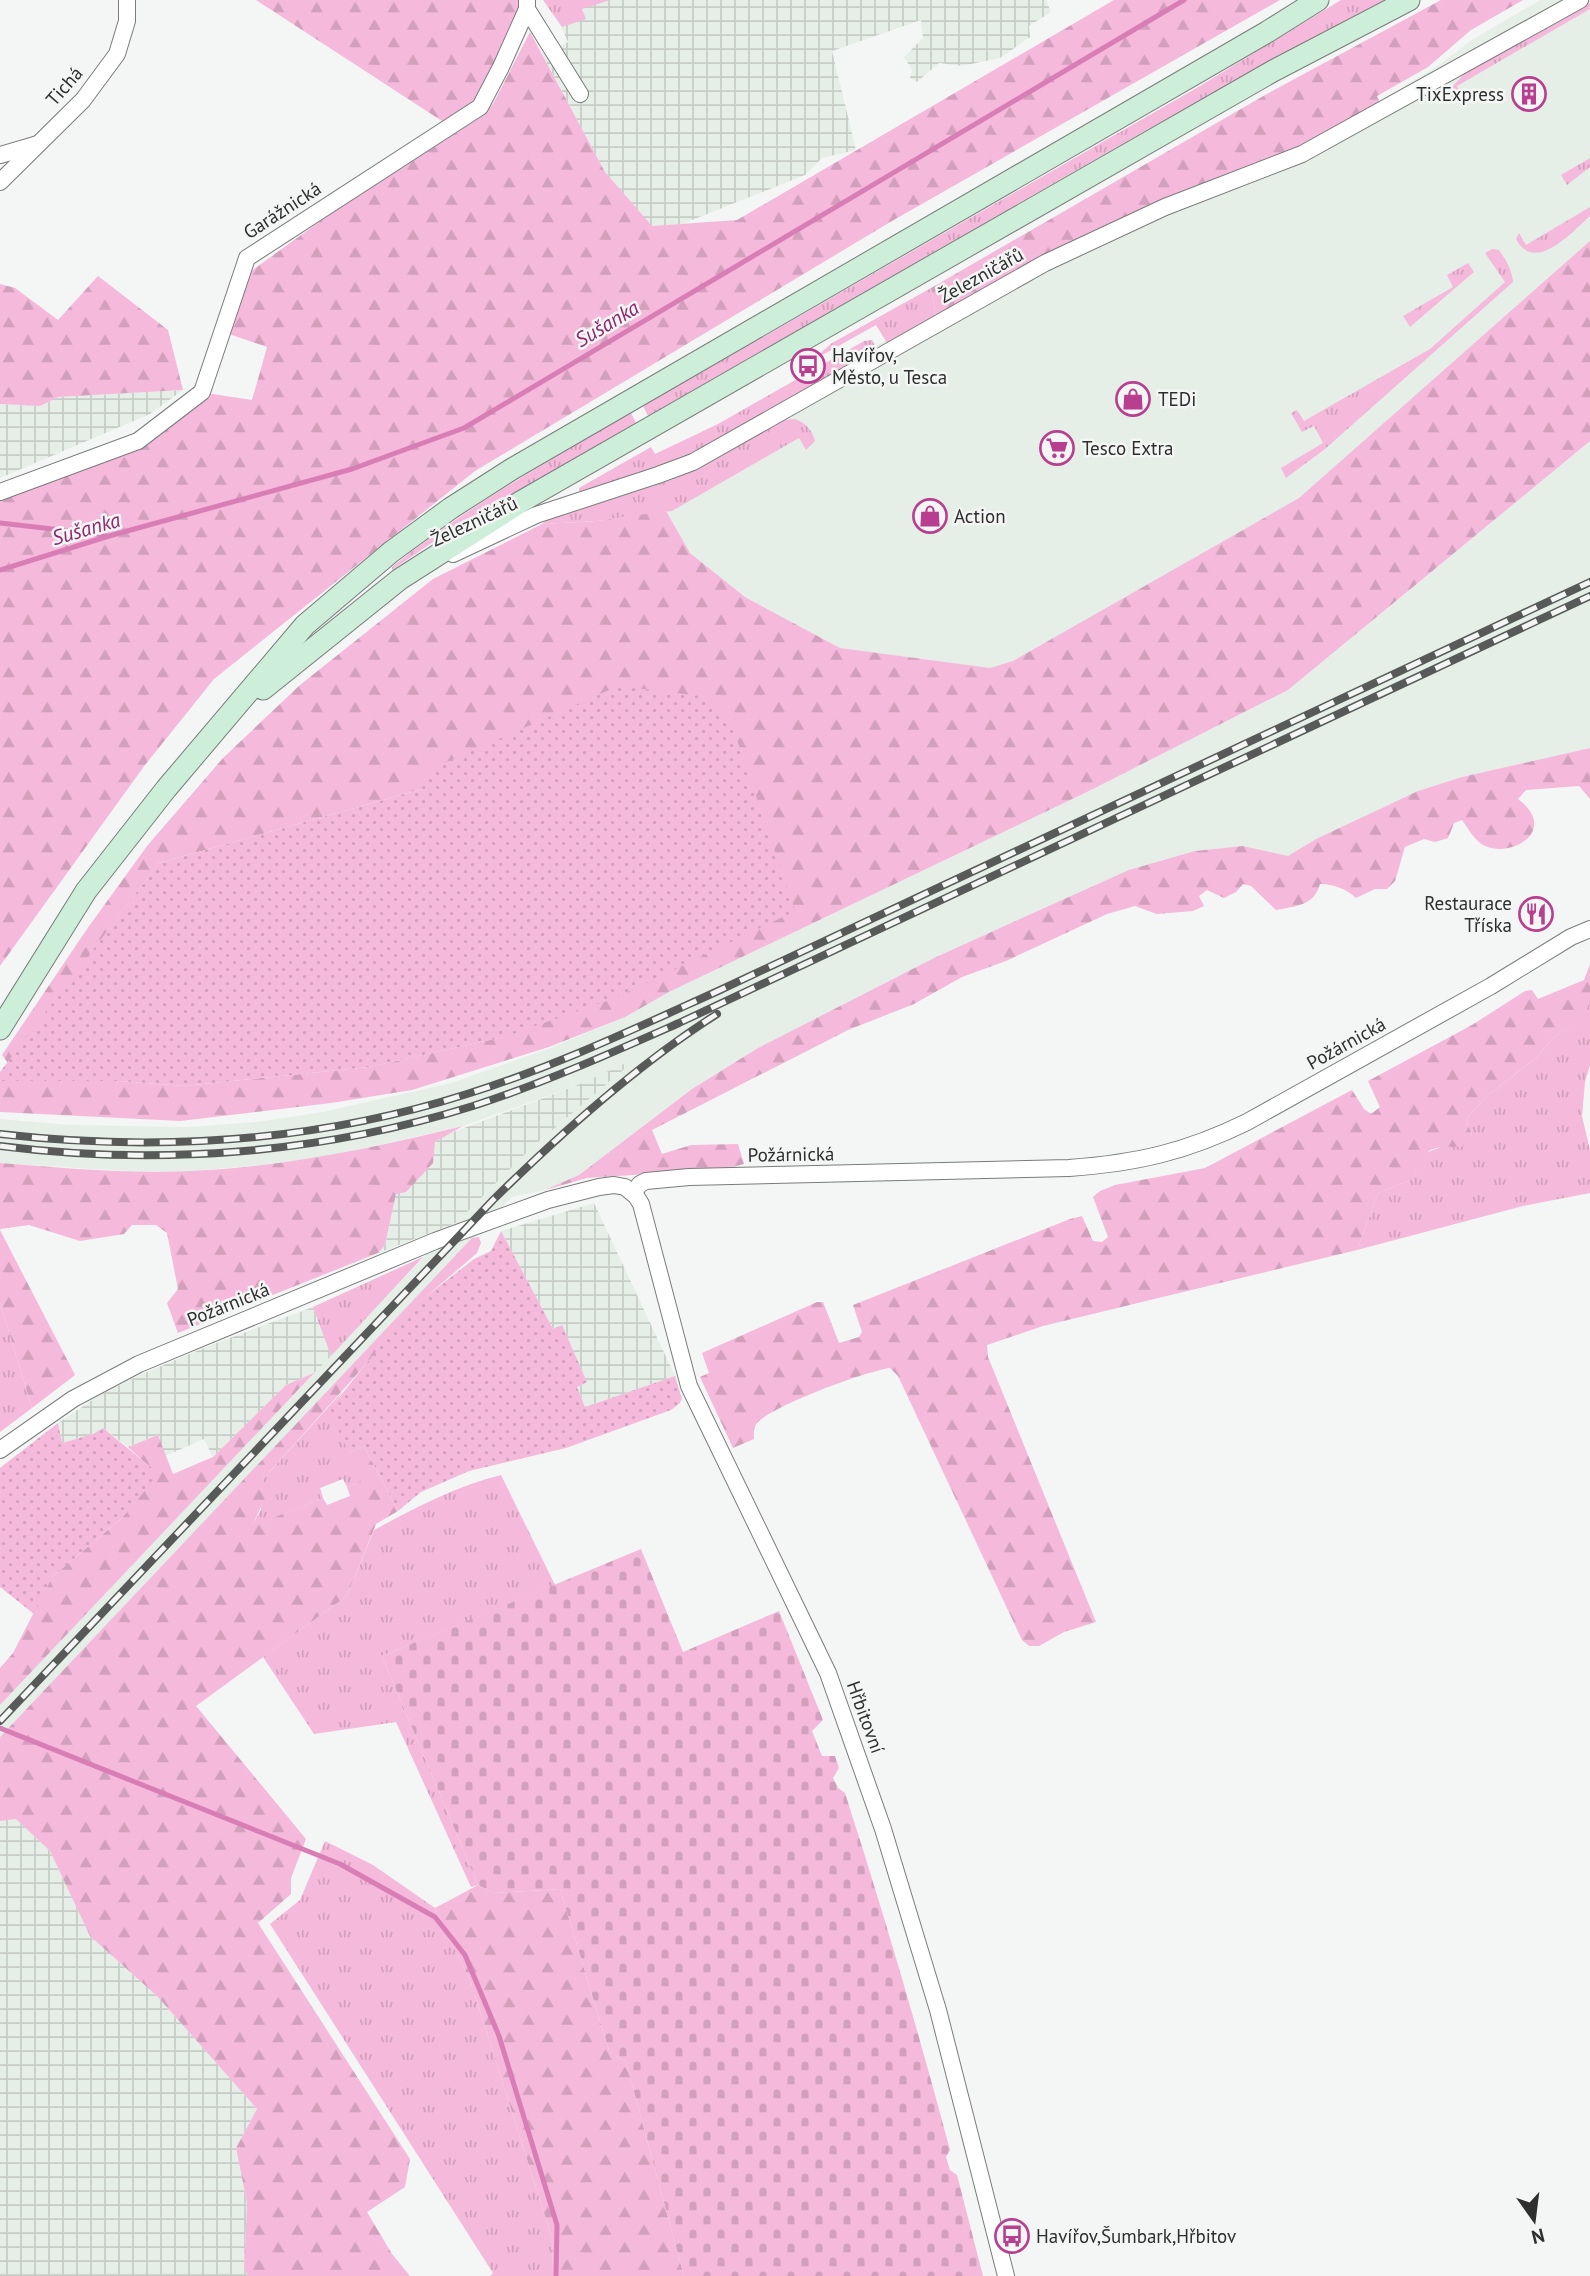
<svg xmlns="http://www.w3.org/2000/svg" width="1590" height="2276" font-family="'PT Sans',sans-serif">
<defs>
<pattern id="industrial-grid" width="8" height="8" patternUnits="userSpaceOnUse" patternTransform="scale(1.75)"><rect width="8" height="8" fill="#e5efe7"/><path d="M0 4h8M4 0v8" fill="none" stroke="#c5cdc6"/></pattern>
<pattern id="grass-tufts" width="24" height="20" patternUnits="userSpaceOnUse" patternTransform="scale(1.75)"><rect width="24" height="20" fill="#f5b9db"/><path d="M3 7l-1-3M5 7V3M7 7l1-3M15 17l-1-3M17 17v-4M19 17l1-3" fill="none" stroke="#d29fbc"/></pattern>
<pattern id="forest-firs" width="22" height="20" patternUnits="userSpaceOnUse" patternTransform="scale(1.75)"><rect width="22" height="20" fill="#f5b9db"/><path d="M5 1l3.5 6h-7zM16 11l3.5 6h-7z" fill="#d29fbc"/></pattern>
<pattern id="cemetery-stones" width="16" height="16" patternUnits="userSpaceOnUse" patternTransform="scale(1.75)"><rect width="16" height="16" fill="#f5b9db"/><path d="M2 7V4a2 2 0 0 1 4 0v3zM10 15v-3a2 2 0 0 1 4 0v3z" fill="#d29fbc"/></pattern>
<pattern id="park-dots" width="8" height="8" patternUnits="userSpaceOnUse" patternTransform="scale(1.75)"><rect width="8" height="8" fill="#f5b9db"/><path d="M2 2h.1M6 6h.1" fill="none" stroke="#d29fbc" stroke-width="1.8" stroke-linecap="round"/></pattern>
</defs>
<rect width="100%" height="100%" fill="#f3f6f4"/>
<g fill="#e5efe7">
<path d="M1540,0H1590V259L1345,483L1026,673L840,648L745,597L690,553L644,473L1057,246L1376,103L1439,65L1472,40Z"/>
<path d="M1590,441V748L1462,777L1418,791L1316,839L1288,857L1243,846L1195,851L1000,928L934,958L758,1048L692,1089L579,1175L545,1190L512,1197L0,1737V1705L456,1223L531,1148L634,1060L570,1088L463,1126L330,1156L262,1165L191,1171H125L0,1163V1119L69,1125L189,1127L257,1122L323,1112L451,1083L553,1047L625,1017L669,992L1087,792L1288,690Z"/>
</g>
<g fill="url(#industrial-grid)">
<path d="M549,0H1046L1051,12L1029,26L1030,37L1000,58L962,66L939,63L917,82L910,78L912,70L904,57L923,38L921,20L832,51L856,150L822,158L805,175L682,224L651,226L605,172L542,54L568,42Z"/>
<path d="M183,390L150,414L0,478V404L40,406L58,397Z"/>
<path d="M637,1058L531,1148L456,1223L378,1253L385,1245L396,1194L435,1142L448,1134L573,1087Z"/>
<path d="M594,1203L675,1376L585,1407L577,1387L587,1382L561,1325L553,1329L501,1231Z"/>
<path d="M313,1307L331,1356L314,1373L286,1385L213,1457L204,1439L165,1456L158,1435L128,1447L103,1428L93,1434L62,1443L58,1423L100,1395L140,1375L211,1345Z"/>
<path d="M16,1819L50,1851L90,1936L157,1996L257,2109L236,2148L247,2203L244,2268L248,2276H0V1821Z"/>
</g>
<g fill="url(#grass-tufts)">
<path d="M543,0H610L582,9L586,19L562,27Z"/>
<path d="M1341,0H1385L1307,41L1143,132L648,416L643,406L1200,86Z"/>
<path d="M1590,2V9L1457,86L1463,98L1456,102L1449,100L1453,86L1464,74Z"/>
<path d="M1590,158V167L1567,185L1561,175Z"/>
<path d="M1590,207V216C1573,231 1535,275 1516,239L1519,233L1526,245Z"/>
<path d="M1492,249L1499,250C1506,260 1512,270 1513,282L1325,449L1286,478L1281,468L1323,443L1314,426L1302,432L1291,413L1297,410L1304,421L1430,349L1505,282L1485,253Z"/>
<path d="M1468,263L1474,272L1410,327L1403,316L1453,287L1447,275Z"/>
<path d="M931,288L936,317L887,343L876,325L810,362L832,343Z"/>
<path d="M872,340L877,349L690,456L672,464L581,493L579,491V488L651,447L655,454L718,424L864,341Z"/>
<path d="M631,413L636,423L445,534L392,570V567C466,507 549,461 631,413Z"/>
<path d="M795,419C806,423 812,430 815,441L806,450L799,438L672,511L597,521L542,524L547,520L674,479L726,453L783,420Z"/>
<path d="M1588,1001H1590V1065L1585,1082L1582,1116L1590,1150V1193L1523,1206L1357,1250L1378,1193L1411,1180L1423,1154L1472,1135L1466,1119L1486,1097L1536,1058L1555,1036L1582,1020Z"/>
<path d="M423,1257L331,1356L313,1307Z"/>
<path d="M0,1303L32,1408L0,1432Z"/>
<path d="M343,1391L330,1410L362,1481L347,1487L343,1479L320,1488L323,1498L251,1527L261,1510L263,1479Z"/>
<path d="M501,1475L555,1585L382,1656L478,1885L471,1887L396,1722L314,1734L263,1657L347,1596L374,1530C415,1508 456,1486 501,1475Z"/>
<path d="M325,1841L373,1865L435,1908L471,1983L552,2238L553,2276H490L493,2273L270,1924L300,1900Z"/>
</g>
<g fill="url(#forest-firs)">
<path d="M256,0H521L505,44L474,101L445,123Z"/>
<path d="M1114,0H1280L892,221L475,471L214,679L145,765L0,966V500L134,448L206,393L252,400L267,347L226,333L250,272L326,217L484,115L494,102L530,32L605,172L652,226L737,220Z"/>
<path d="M1441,0H1523L1471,30L1428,67L1377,96L1380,103L1309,144L936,317L931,288L1265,95Z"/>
<path d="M1590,241V441L1288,690L1087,792L669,992L625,1017L549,1047L412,1090L331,1103L180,1121L0,1112V1081H120L184,1086L369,1067L503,1037L422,789L159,863L8,1063L2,1055L87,929L147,846L223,758L300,685L433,579L542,524L597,521L666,511L690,553L745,597L840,648L990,668L1013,661L1299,498Z"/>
<path d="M98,276L168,330L183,390L58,397L40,406L0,404V284L15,288L58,320Z"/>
<path d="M1590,748V799L1579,786L1526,790L1518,799C1563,833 1503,863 1479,842C1472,836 1467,827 1462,820L1454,823L1448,838L1435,842L1424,839L1405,847L1395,881L1387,889H1375L1356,898C1346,889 1334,884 1320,884C1314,906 1296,906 1276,910L1251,886L1243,884L1236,892L1224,898L1207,890L1199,896L1204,906L1193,911L1157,914L1135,906L1107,914L1006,961L962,977L914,1004L848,1030L652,1130L662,1154L691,1145L738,1144L744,1164L725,1169L587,1178L545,1190L579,1175L692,1089L758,1048L934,958L1000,928L1129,870L1195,851L1243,846L1288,856L1316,839L1418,791L1462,777Z"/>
<path d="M1590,964V1001L1583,1020L1555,1036L1536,1058L1486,1097L1466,1119L1472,1135L1462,1147C1426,1146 1426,1149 1411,1180L1378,1193L1357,1250L1043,1326L987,1345L988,1357L1096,1622L1064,1632L1039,1646H1029L1022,1640L898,1376L890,1368C866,1371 772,1406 757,1423C753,1428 754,1433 754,1439L733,1448L700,1377L709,1373L702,1353L817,1302H823L839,1343L859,1337L862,1332L853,1305L1070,1219L1082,1216L1093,1241L1102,1242L1108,1237L1093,1197L1100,1191L1115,1185L1205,1168L1352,1090L1364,1109L1371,1114L1380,1107L1368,1081L1472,1025L1525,991L1532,990L1538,999L1584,980Z"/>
<path d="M463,1126L435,1142L433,1163L406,1192L396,1194L385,1245L378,1253L178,1333L167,1303L178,1289L167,1233L156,1225H132L124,1234L80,1241L29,1225L0,1229V1163C63,1168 127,1174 191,1171C283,1167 374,1148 463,1126Z"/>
<path d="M0,1230L75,1375L32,1408L0,1303Z"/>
<path d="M479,1237L481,1243L477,1253L428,1295L263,1479L267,1494L252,1526L323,1498L327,1505L350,1496L347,1487L361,1481L349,1453L364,1446L398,1511L376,1524L347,1596L196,1706L306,1839L291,1878V1894L258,1923L410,2159L405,2187L367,2212L392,2254L410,2276H248L244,2268L247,2203L236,2148L257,2109L157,1996L90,1936L50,1851L16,1819L0,1821V1737L472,1238Z"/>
<path d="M314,1373L0,1705V1668L13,1653L52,1577L122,1518L152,1469L128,1447L158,1435L173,1474L213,1457L286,1385Z"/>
<path d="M478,1885L494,1893L560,1889L609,2051L626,2062L684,2276H553L552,2238L471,1983L435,1908Z"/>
</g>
<path fill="url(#cemetery-stones)" d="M641,1549L683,1652L779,1611L823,1720L812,1731L822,1756H835L839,1768L833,1778L838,1788L845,1793C883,1911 918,2030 950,2150L946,2157L950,2170L957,2175L983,2276H684L626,2062L609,2051L560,1889L494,1893L478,1885L382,1656Z"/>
<g fill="url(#park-dots)">
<path d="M618,686L700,696L733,728L795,911L618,997L504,1037L369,1067L184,1086L120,1081H0V1072L159,863L422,789L429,770Z"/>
<path d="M501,1231L553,1329L562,1325L587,1382L577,1387L585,1407L675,1376L682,1399L679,1404L671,1410L566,1448L469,1471L421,1492L398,1511L364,1446L349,1453L329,1410L404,1317L428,1295L474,1259L491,1251Z"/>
<path d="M58,1423L62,1443L93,1434L103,1428L153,1469L155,1479L122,1518L52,1577L34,1614L0,1587V1468Z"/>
</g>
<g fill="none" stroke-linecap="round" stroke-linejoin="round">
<g stroke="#d87eb5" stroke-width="5">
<path d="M0,523L105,535"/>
<path d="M0,570L109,536L352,469L464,428L1184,0"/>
<path d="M0,1728L340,1864L435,1917L465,1955L499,2036L557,2225L556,2276"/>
</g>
<g stroke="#797c7a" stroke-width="18">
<g id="street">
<path d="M527,9L580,94"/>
<path d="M0,155L38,144"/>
<path d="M0,182L83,100L117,54L127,21V0"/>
<path d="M0,492L138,441L202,392L247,258L480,107L501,67L527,9V0"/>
<path d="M453,554L536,515L658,475L693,462L1045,263L1165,207L1302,154L1580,0"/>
<path d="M633,1193L640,1184L646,1181L689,1177L1069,1168C1137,1163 1186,1152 1247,1122L1491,986L1571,937L1590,929"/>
<path d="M0,1450L73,1399L139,1364L435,1241L548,1200L599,1187L614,1185L625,1187L636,1196L641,1204L689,1386L828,1673L883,1829L938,2010L1006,2276"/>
</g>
</g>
<g stroke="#797c7a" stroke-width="23">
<g id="secondary">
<path d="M263,689L400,579L522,501L1273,71L1409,0"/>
<path d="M0,1029L86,891L166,789L305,625L391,552L451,508L512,469L1267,32L1318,0"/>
</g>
</g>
<use href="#street" stroke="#fff" stroke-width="16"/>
<use href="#secondary" stroke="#cdeed8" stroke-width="21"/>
<g stroke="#585a59" stroke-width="8">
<g id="rail">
<path d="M0,1134C158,1152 316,1142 467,1094C554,1067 636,1028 718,991L1590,582"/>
<path d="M0,1146C158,1166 320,1154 473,1106C544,1083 611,1053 679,1023L1590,596"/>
<path d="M0,1721L493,1200C560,1134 638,1064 717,1014"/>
</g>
</g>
<use href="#rail" stroke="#f3f6f4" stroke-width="5" stroke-dasharray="16" stroke-linecap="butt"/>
</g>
<defs>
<g id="building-ring" transform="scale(1.75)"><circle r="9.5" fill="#f3f6f4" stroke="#b83e90" stroke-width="1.5"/><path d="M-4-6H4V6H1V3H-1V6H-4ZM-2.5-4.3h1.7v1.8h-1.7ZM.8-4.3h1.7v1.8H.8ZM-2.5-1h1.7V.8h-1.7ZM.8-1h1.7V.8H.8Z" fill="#b83e90"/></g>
<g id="bus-ring" transform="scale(1.75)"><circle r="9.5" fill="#f3f6f4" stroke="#b83e90" stroke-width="1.5"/><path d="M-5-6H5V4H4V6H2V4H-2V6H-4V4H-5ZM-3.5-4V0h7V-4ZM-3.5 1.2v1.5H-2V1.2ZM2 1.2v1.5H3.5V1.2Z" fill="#b83e90"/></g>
<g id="shop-ring" transform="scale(1.75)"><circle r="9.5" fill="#f3f6f4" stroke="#b83e90" stroke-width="1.5"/><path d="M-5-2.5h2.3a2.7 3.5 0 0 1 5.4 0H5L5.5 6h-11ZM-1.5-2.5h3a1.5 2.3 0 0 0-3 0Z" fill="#b83e90"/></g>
<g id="supermarket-ring" transform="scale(1.75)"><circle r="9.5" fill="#f3f6f4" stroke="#b83e90" stroke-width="1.5"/><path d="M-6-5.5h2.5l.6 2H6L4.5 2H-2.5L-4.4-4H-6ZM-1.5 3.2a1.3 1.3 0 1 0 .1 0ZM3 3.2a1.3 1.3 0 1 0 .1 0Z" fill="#b83e90"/></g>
<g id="restaurant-ring" transform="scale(1.75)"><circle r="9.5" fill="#f3f6f4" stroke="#b83e90" stroke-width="1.5"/><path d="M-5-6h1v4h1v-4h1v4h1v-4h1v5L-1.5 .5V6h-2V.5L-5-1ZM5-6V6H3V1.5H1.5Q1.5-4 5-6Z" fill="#b83e90"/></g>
</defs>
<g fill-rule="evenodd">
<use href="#building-ring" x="1529" y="94"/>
<use href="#bus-ring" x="808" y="366"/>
<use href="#shop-ring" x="1133" y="399"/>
<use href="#supermarket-ring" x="1057" y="448"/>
<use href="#shop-ring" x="930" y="516"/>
<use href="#restaurant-ring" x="1536" y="914"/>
<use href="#bus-ring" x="1012" y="2236"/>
</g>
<g text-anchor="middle" stroke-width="5" stroke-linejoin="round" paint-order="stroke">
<g font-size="19" fill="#2d2e2d" stroke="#f3f6f4">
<text transform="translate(64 86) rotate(-49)" y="7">Tichá</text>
<text transform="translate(282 210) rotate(-33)" y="7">Garážnická</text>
<text transform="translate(981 275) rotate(-29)" y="7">Železničářů</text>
<text transform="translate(474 521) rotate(-25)" y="7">Železničářů</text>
<text transform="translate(1346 1043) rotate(-29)" y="7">Požárnická</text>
<text transform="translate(791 1154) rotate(-1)" y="7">Požárnická</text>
<text transform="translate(228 1304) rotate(-22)" y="7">Požárnická</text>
<text transform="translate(866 1717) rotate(70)" y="7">Hřbitovní</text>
</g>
<g font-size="19" fill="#2d2e2d" stroke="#f3f6f4" text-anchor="start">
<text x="1504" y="101" text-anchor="end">TixExpress</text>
<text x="832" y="362">Havířov,<tspan x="832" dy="22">Město, u Tesca</tspan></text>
<text x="1158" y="406">TEDi</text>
<text x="1082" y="455">Tesco Extra</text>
<text x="954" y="523">Action</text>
<text x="1512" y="910" text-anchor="end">Restaurace<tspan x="1512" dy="22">Tříska</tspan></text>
<text x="1036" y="2243">Havířov,Šumbark,Hřbitov</text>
</g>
<g font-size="21" font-style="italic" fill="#8f266e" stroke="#f3f6f4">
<text transform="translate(607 324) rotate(-31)" y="7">Sušanka</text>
<text transform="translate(86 529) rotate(-16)" y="7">Sušanka</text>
</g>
</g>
<g transform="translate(1534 2220) rotate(166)" stroke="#f3f6f4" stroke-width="5" paint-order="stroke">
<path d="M0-5L12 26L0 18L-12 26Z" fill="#2d2e2d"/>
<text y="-10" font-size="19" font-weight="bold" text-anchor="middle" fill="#2d2e2d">N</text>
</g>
</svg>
